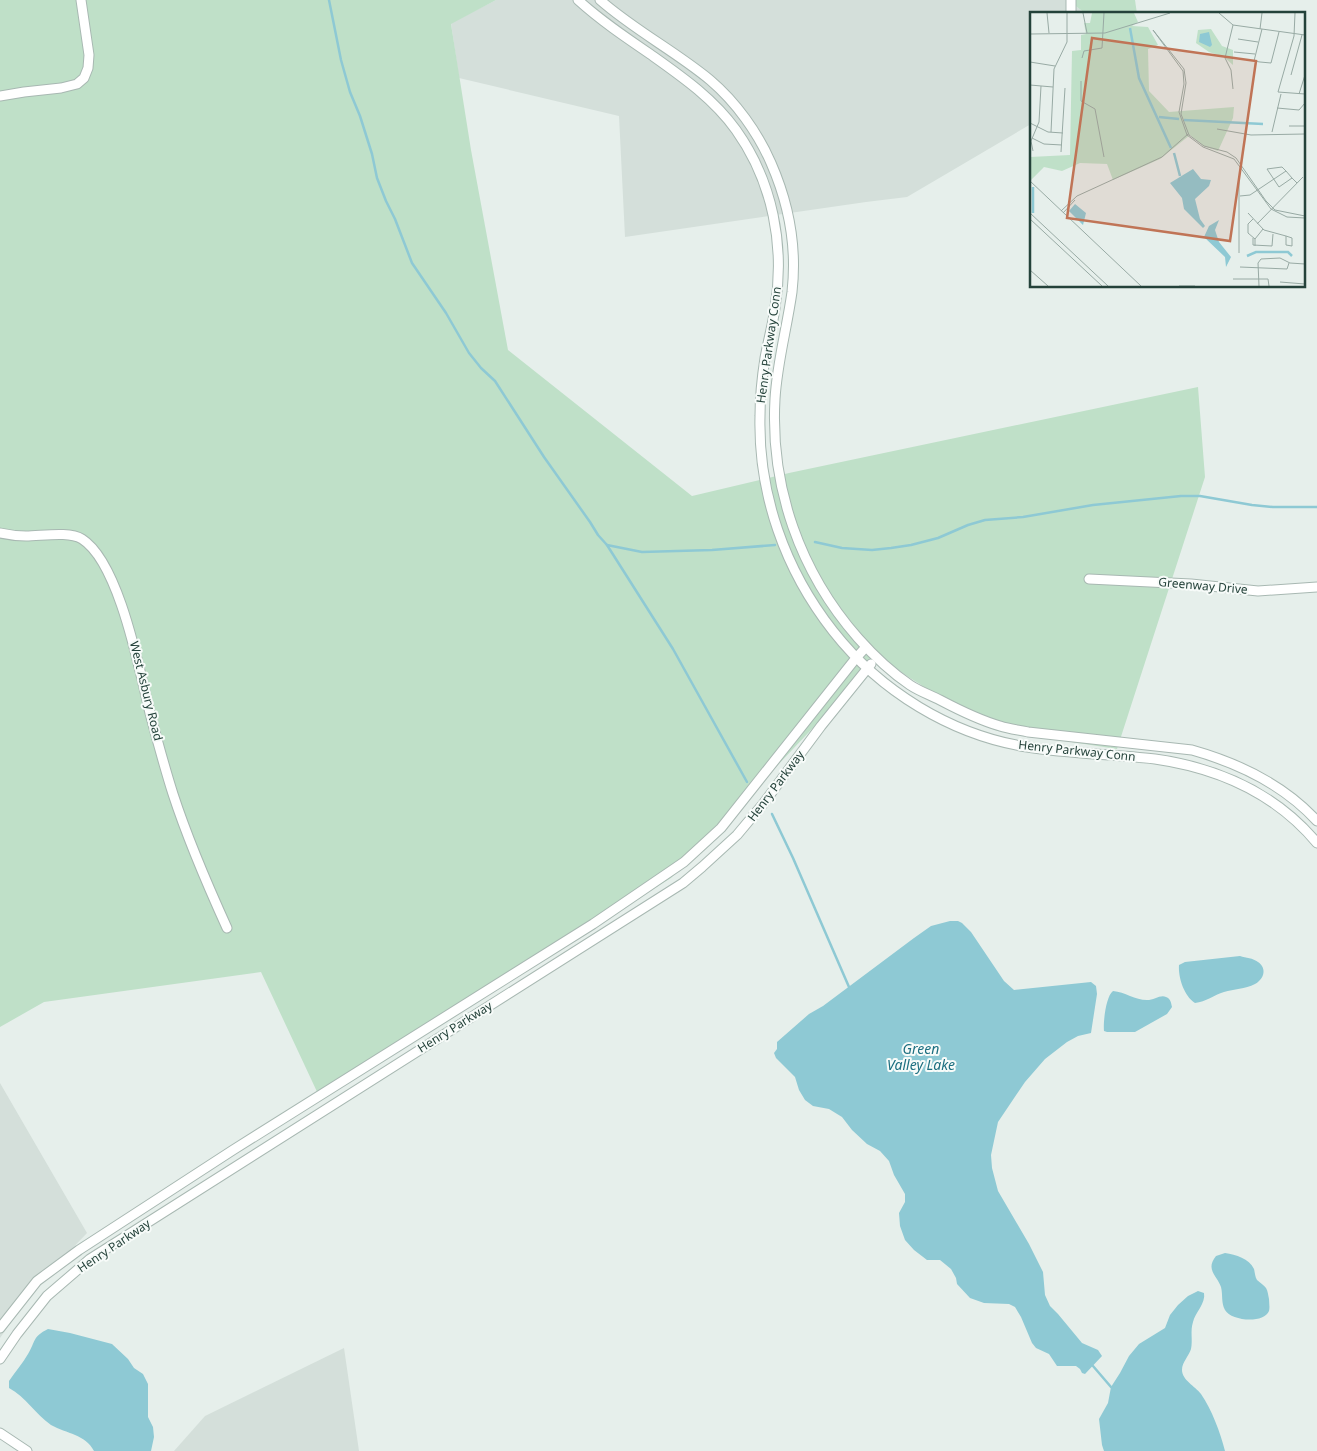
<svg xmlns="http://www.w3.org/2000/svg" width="1317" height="1451" font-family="'Noto Sans',sans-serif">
<rect width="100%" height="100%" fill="#e6efeb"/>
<g fill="#d4dfda">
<path d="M496,0H1068L1086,14H1031V124L907,197L866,202L625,237L619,116L459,78L451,23Z"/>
<path d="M0,1083L87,1233L36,1286L0,1338Z"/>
<path d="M344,1348L359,1451H174L205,1416Z"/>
</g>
<g fill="#bfe0c8">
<path d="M0,0H496L451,24L471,150L508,350L692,496L789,473L1198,387L1205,477L1117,749L994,730L910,678L880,657L671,878L319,1096L261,972L44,1002L0,1027Z"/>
<path d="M1068,0H1135L1137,14H1086Z"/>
</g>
<g fill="#8ec9d4">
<path d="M950,921H958L962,923L971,932L1004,981L1014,990L1091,982L1096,986L1097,994L1091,1033L1078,1036L1067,1042L1045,1059L1025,1082L998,1122L991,1155L992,1168L998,1191L1029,1244L1043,1272L1045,1295L1050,1306L1058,1314L1082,1343L1098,1350L1102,1356L1085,1374L1082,1373L1080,1369L1076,1366H1057L1049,1354L1036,1348L1032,1343L1021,1317L1015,1307L1009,1304L984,1303L970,1298L957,1284L956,1278L951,1269L940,1260H927L914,1250L905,1240L900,1226L899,1213L905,1202V1194L894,1175L889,1161L880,1151L867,1144L852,1130L842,1117L829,1109L813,1106L805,1100L799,1090L795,1077L776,1058L774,1053L777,1049V1042L809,1014L823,1006L914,938L931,926Z"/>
<path d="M1240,956C1246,958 1253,958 1258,962C1268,969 1263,980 1255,984C1245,989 1234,989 1224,992C1214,995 1206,1002 1195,1003C1184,996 1178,977 1179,965L1185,962Z"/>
<path d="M1113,991C1125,992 1135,1000 1147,1000C1154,1000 1161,994 1166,997C1171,999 1171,1003 1172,1007L1167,1014L1135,1032H1107L1104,1031C1103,1022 1106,996 1113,991Z"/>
<path d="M1225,1253C1236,1255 1249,1258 1254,1269C1255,1273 1255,1277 1257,1280C1260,1283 1264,1285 1266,1288C1268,1291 1268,1295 1269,1299C1269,1303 1270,1307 1269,1311C1264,1324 1231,1321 1225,1310C1221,1303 1223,1295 1221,1287C1217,1275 1205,1270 1216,1256Z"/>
<path d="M1198,1291L1204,1293C1206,1303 1195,1313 1193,1322C1190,1331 1193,1340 1191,1349C1189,1356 1182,1362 1182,1370C1182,1380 1195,1386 1201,1394C1212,1410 1220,1432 1225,1451H1104L1102,1445L1099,1419L1108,1403L1111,1387L1120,1373L1129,1356L1139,1344L1165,1328L1170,1315L1178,1305L1188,1296Z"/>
<path d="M48,1329L70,1333L112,1344L128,1359L134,1368L143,1374L148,1384V1417L153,1427L154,1437L151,1451H94C85,1434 67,1434 51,1425C35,1414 26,1397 9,1388V1381C15,1372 23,1363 28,1354C36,1341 32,1337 48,1329Z"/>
</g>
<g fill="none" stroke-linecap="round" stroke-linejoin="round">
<g stroke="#8ec9d4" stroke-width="2.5">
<path d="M329,0L341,60L350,92L360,116L372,154L377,178L386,201L395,219L412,263L446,313L469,353L481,368L495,381L544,457L590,522L598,535L607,545L673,649L747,782"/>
<path d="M815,542L842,548L872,550L891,548L911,545L938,538L968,525L985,520L1023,517L1093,505L1181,496H1200L1252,505L1273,507H1317"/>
<path d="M607,545L642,552L712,550L775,545"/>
<path d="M772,814L793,858L849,987"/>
<path d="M1093,1366L1111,1387"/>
</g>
<g stroke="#a8b8b2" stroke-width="11">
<g id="minor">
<path d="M578,0C600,20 625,37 650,54C681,76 713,98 736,130C773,182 785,246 775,308C773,324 768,341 765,358C762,377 760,397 760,416C758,494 785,570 833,631C880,691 951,735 1027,747C1070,754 1113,754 1155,759C1218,768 1276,794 1317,843"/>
<path d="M600,0C634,30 675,51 710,80C736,102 758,133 771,163C789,204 797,248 792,292C787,328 777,363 775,399C770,487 800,572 858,638C873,655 891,672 910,685C919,691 930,695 940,700C959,710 979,720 1000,726C1009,729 1019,730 1028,732L1192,750C1238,763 1284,785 1317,821"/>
<path d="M1071,0V14"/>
<path d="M0,96L24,92L61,88L77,84L84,78L88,68L89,55L81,0"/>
<path d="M0,533C9,535 17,536 26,536C42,536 69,531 82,539C120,563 140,674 151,717C158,743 165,769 173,794C188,840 207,884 227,928"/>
<path d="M1089,579L1191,584L1258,591L1317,587"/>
<path d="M0,1328L37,1281L79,1250L233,1150L593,924L684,862L721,828L856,658L866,647"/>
<path d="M0,1359L17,1334L47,1296L90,1259L683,883L702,867L737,835L763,804L821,726L871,664"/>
<path d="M0,1433L27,1451"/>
</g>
</g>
<use href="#minor" stroke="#fff" stroke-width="9"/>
</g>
<g text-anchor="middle" stroke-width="4" stroke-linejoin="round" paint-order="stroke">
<g font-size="12" fill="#24423a" stroke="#f7fbf9">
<text transform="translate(769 345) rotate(-82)" y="4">Henry Parkway Conn</text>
<text transform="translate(1203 586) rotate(5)" y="4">Greenway Drive</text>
<text transform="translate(146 691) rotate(76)" y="4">West Asbury Road</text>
<text transform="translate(1077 751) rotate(6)" y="4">Henry Parkway Conn</text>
<text transform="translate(776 786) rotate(-53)" y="4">Henry Parkway</text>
<text transform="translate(455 1027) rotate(-32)" y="4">Henry Parkway</text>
<text transform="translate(114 1246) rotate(-34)" y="4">Henry Parkway</text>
</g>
<g font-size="14" font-style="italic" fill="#1c6f80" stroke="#f7fbf9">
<text x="921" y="1054">Green<tspan x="921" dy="16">Valley Lake</tspan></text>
</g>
</g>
<g transform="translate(1030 12)">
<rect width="275" height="275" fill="#e6efeb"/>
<path d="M62,1H104L108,10L102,14L118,15L128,33L118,37L119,79L139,100L204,95L203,106L188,139L173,134L160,123L130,147L83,168L77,152L50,151L32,159L14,155L0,169V145L40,143L42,39L51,38V23L56,22L54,11H60ZM181,17L192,34L203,38V53L194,45L179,40L166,31L168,18Z" fill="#bfe0c8"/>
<path d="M179,20L182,33L180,35L169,30L170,22ZM163,157L171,167L181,168L179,174L165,187L170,207L175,214L173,216L154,197L152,186L140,171ZM45,192L56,201L53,213L39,199ZM189,208L185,218L189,230L201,245L196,255L195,245L174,225L179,214Z" fill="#8ec9d4"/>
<path fill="none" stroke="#8ec9d4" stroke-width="2.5" d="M100,16L109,66L141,136M129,105L149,107M154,108L233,112M144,141L150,164M3,175V201M217,244L226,240H258L262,244"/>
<path fill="none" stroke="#98aaa4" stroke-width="1" d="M17,1L19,21M53,1L57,21M189,1L203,13L275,23M265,1L264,24L248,80L275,82M230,17L232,1M232,17L224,49L230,50L241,51L249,20M0,22L75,21L140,1M208,27L228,30M204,40L225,42M52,46L54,39L72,36L74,1M0,50L25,54M261,63L272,23M51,69V89L65,97L74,145M0,73L23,75M203,77L201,58L195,46L203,13M269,82L275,63M247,96L269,98L275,91M0,111L18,120L33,121M259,114H275M187,117L221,123L275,122M21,120L24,57L37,30V1M242,120L251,82M2,126L14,132L32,133M3,139L1,129L9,110L11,74M31,140L35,76M262,166L249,175L237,157L252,155L256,159L262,166L267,171M0,169L111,274M210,184L220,183L256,159M31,199L47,184L132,145L158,122M0,201L78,274M33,201L45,188M218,201L234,218L256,224V233L262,234V226L256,224M275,204L245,198L236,189L206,146L197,140L174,134L159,123L151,102L156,71L154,57L123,18L153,59L154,72L149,100L157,123L173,135L204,147L241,197L257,205L275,206M0,207L72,274M223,207L218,212V221L225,227M227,212L273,165M223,226V233L242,234L243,222M225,234V227L233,217M209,241V168M210,255L257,257L259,251M0,258L18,274M203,267H238L239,274M250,270L275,272M149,274H165M229,274L228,251L231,247L250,246L260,251L275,252"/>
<path fill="#c07456" fill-opacity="0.15" stroke="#c07456" stroke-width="2.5" d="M62,26L226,49L200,229L37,206Z"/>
<rect width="275" height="275" fill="none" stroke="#24423a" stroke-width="2.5"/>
</g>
</svg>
